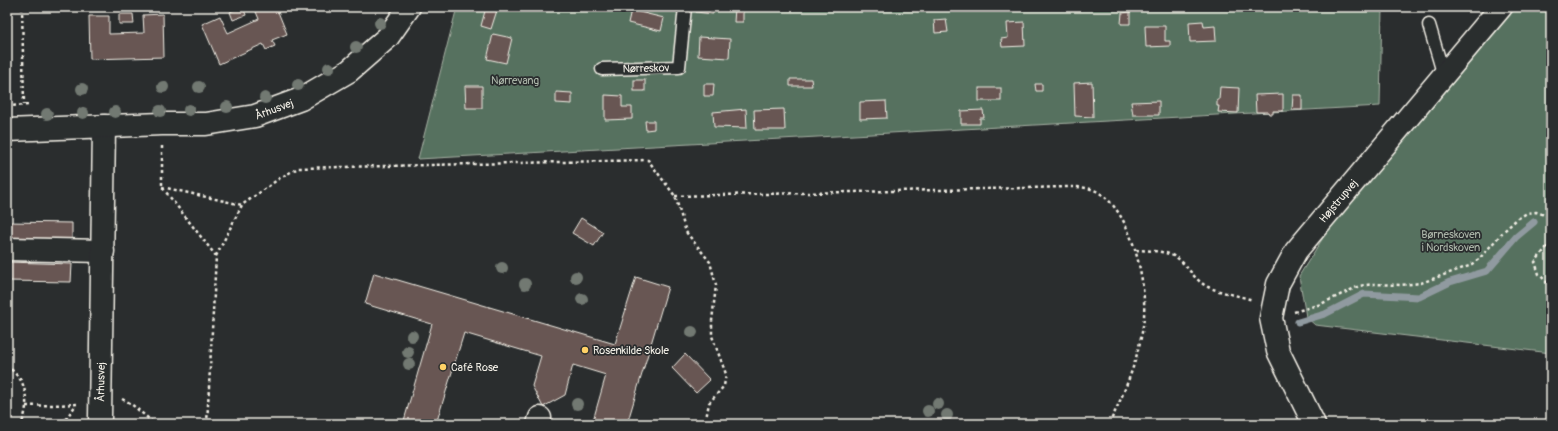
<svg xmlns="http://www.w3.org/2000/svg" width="1558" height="431" font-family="Pangolin,sans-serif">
<rect width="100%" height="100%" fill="#2a2d2e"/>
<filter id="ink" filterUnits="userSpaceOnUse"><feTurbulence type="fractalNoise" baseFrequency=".025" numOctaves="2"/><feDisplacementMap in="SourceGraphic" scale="8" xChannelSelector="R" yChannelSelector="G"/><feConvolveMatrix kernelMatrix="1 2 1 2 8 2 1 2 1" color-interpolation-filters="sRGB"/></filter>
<g filter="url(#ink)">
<g fill="#57715f" stroke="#a6b1a4">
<path d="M457,7H1382L1380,106L418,159Z"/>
<path d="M1517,7H1551V353L1315,325L1306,317L1299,276L1326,233Z"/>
</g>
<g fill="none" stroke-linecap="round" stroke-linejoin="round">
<path stroke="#909aa0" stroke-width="7" d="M1298,322L1325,314L1364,294L1419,297L1450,282L1487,271L1516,237L1534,222"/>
</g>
<g fill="#685653" stroke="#f4f1e8">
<path d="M240,7H243L246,15L233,20L230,12Z"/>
<path d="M254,7H276L287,34L272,40L275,46L266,50L263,44L219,64L202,24L220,16L228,33L259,19Z"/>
<path d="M486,7H498L491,29L481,26Z"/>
<path d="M697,7H714L713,14L696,12Z"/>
<path d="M735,8L743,9V22H734Z"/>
<path d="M631,10L664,18L661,31L628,23Z"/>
<path d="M1130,12V24H1121L1122,13Z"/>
<path d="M119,14H133L134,24H119Z"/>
<path d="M163,14L164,57L90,59L89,16H109V34L144,33L143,15Z"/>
<path d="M946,19L948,32L935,33L934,20Z"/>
<path d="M1203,21L1204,27L1215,26L1216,41L1190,42L1189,22Z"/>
<path d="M1024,22L1025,46L1002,47L1001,39L1008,38L1007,23Z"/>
<path d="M1145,26H1165V41H1170V46L1146,47Z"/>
<path d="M493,34L512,38L506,63L487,59Z"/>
<path d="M699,37L730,39L729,58L698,56Z"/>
<path d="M790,79H811L812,86H790Z"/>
<rect x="634" y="80" width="11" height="11"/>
<path d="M1092,82L1093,117L1075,116L1074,83Z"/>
<path d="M704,84H714L713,96H704Z"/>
<path d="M1035,84H1042V91H1036Z"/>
<path d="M465,86H482V108H466Z"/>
<path d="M1220,87L1239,88L1238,113L1218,112L1219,106H1217V100H1219Z"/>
<rect x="979" y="88" width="22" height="13"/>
<path d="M556,92L572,93V104L556,103Z"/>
<path d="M1283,94V111H1273V114H1269L1268,112H1256L1255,95Z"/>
<path d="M605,95L622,96V107H632V119L605,120Z"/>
<path d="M1293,95H1302V110H1292Z"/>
<path d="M886,101L887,118L860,119V102Z"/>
<path d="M1159,101V115H1133L1131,102Z"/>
<path d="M746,109L747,128L714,127L713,112Z"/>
<path d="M784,109L785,130H755L754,110Z"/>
<path d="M983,110L984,118H980V124H961V111Z"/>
<path d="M645,121H654V129L646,130Z"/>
<path d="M581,218L603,232L594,246L572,233Z"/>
<path d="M7,222L72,223V241H7Z"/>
<path d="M7,262L72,264L71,282L7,281Z"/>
<path d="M374,273L615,344L636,277L668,287L627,424H592L606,375L573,365L565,395L543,407L532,386L541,356L464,333L436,424H403L432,324L365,304Z"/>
<path d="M685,354L710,380L696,393L672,368Z"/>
</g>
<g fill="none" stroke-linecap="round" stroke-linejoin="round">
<g stroke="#f4f1e8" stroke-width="15">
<g id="service">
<path d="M1429,25L1444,76"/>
<path id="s1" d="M602,69L679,67L685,7"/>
</g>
</g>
<g stroke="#f4f1e8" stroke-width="25">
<g id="minor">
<path d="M7,249L103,251"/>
<path id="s2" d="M100,418L104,126"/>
<path d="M538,424L540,418"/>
<path id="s3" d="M1314,424L1278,351L1271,318L1278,284L1296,251L1501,7"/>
</g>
</g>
<g stroke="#f4f1e8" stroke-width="25">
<g id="tertiary">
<path id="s4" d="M7,130L162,124H206L255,116L301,99L349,71L388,37L409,7"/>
</g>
</g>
<g stroke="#f4f1e8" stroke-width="2.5" stroke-dasharray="3 3" stroke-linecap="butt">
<path d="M22,7L24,105"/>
<path d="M7,106L29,105"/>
<path d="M162,146V187L216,256L207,424"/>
<path d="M162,187L242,205L280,178L298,168L648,160L675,196L686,232L710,262L716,285L712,321V336L726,374L724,386L709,403L705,424"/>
<path d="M675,196L1069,187C1078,187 1088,187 1096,191C1133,210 1149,289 1143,326C1138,360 1124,394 1109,424"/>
<path d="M1551,242L1535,262L1539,274L1551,287"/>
<path d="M1136,250C1151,251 1169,250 1181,261C1190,270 1196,281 1208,287C1219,292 1240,296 1253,300"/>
<path d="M216,256L242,205"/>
<path d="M1294,312L1321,304L1359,286L1373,284L1401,285L1421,283L1469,266L1479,259L1503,232L1517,219L1527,213L1536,212L1551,217"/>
<path d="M7,365C11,369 16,374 20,379C28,392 28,411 21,424"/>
<path d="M122,399L130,403L155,424"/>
<path d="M26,406L79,404"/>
<path d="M62,424L76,405"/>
</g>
<use href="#service" stroke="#2a2d2e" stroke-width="12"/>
<use href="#minor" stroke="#2a2d2e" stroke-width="22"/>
<use href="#tertiary" stroke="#2a2d2e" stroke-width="22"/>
</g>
<g fill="#727972">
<circle cx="380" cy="23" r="6"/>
<circle cx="356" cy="47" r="6"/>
<circle cx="329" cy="68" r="6"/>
<circle cx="298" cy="85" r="6"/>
<circle cx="163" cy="87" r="6"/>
<circle cx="199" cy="87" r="6"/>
<circle cx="82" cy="89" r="6"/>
<circle cx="265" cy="98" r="6"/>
<circle cx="227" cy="107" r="6"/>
<circle cx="189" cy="110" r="6"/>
<circle cx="160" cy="111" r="6"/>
<circle cx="115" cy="112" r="6"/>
<circle cx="83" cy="113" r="6"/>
<circle cx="47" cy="114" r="6"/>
<circle cx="502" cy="268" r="6"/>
<circle cx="576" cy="277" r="6"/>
<circle cx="525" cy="284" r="6"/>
<circle cx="582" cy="299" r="6"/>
<circle cx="692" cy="332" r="6"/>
<circle cx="412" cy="336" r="6"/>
<circle cx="408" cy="352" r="6"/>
<circle cx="409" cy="364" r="6"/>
<circle cx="577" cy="404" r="6"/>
<circle cx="938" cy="404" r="6"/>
<circle cx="928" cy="411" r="6"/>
<circle cx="947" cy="415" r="6"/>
</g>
</g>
<g fill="#ffd166" stroke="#2a2d2e" stroke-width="1.5">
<circle cx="585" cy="350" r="4"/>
<circle cx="443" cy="367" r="4"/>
</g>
<g text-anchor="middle" stroke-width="3.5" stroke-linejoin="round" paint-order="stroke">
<g font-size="11" fill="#f4f1e8" stroke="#2a2d2e">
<text dy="4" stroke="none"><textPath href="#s1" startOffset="44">Nørreskov</textPath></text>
<text dy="4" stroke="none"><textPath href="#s4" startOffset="269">Århusvej</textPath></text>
<text dy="4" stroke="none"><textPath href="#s3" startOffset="253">Højstrupvej</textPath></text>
<text dy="4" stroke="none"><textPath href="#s2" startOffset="36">Århusvej</textPath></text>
</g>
<g font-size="11" fill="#adb7aa" stroke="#2a2d2e">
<text x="515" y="84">Nørrevang</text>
<text x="1451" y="238">Børneskoven<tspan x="1451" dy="13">i Nordskoven</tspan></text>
</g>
<g font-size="11" fill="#f4f1e8" stroke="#2a2d2e" text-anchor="start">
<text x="593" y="354">Rosenkilde Skole</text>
<text x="451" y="371">Café Rose</text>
</g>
</g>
<rect width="1558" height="431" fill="none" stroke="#2a2d2e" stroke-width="24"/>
<rect x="12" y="12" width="1534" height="407" fill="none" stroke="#f4f1e8" stroke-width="1.5" filter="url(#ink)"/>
</svg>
